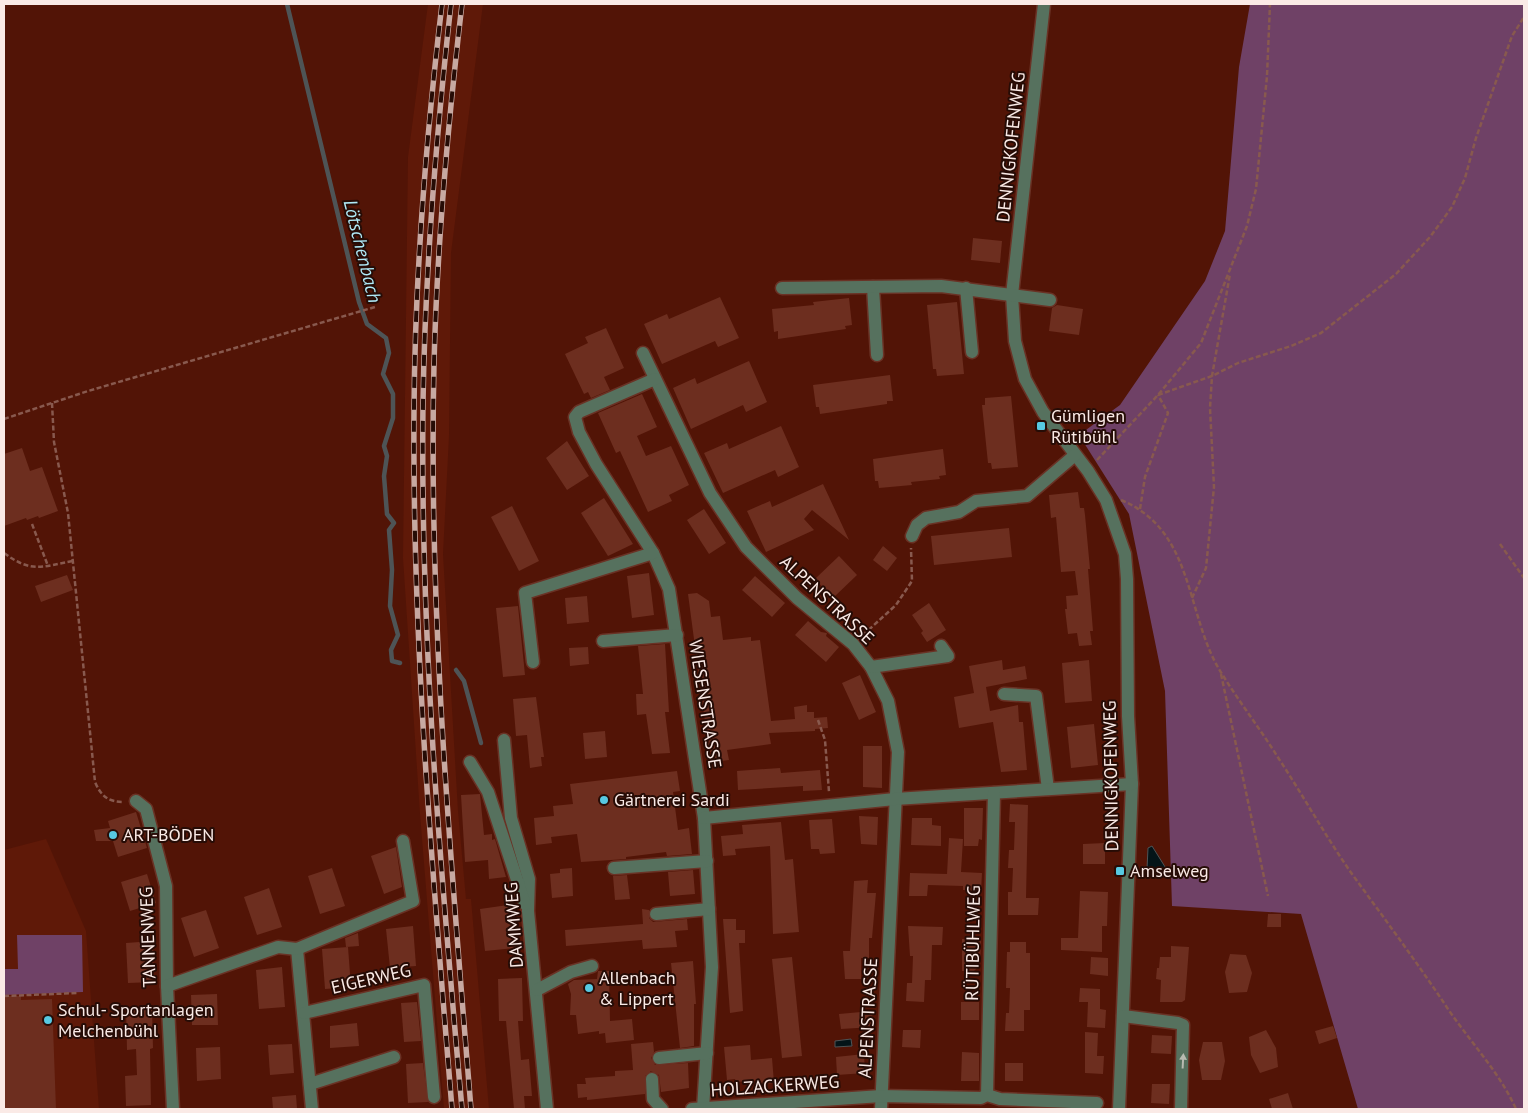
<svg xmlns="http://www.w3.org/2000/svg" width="1528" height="1113" font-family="'PT Sans',sans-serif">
<rect width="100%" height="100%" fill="#521406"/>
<g fill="#5f1908">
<path d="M428,4H483L451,253L449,436L443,554L458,811L466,899H471L489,1109H444L420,814L403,558L408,157Z"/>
<path d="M46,839L86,931L99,1109H4V850Z"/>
</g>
<g fill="#6f4166">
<path d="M1250,4H1524V1109H1358L1301,914L1172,906L1165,691L1129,514L1079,435L1120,405L1205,281L1225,231L1239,67Z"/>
<path d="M17,935H82L83,992L4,995V969H18Z"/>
</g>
<g fill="#041418" stroke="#4e5456">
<path d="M1152,846L1167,870L1164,876H1153L1147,869L1148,848Z"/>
<path d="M851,1039L852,1046L835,1047V1041Z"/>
</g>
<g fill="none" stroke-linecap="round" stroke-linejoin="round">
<g stroke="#4e5456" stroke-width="4.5">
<path d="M287,4L359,302L367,324L386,338L389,353L383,374L393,394V418L384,446L387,456L384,476L387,514L394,523L389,530L392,570L390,606L398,635L391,650L392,661L400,663"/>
<path d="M456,670L464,681L481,743"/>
</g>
</g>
<g fill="#6d2e1f">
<path d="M973,238L1002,241L1000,263L971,260Z"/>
<path d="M720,297L739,338L718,347L715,341L662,364L644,324L667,314L669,319Z"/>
<path d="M849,298L852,325L845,326L846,329L778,339V331L774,332L772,309L814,305L813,302Z"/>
<path d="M957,302L964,374L937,376L936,369H933L927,305Z"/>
<path d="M1057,305L1083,309L1079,335L1049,331L1052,308Z"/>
<path d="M606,328L624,368L604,377L610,390L591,398L588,392L584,394L565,354L588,343L585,337Z"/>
<path d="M749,361L767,402L746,412L743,405L691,429L673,388L695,378L697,384Z"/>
<path d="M890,375L893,401H887V404L820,414L819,407H816L813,385Z"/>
<path d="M642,394L657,427L637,436L646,456L671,446L689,485L669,495L672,501L648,512L620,451L616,453L598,413Z"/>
<path d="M1011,396L1018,467L992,469L991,463H988L982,405H985V398Z"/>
<path d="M781,426L799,467L778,477L775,470L723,493L704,453L727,443L729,449Z"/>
<path d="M567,441L589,476L567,490L546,458Z"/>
<path d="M22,448L30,471L42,467L58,511L39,518L38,516L27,520L26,518L4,526V454Z"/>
<path d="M943,449L946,475L939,476L940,479L911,482L912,485L879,488L878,481H875L873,459Z"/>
<path d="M823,484L849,540L812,510L804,519L814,530L766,552L747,511L770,501L772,507Z"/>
<path d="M1078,492L1080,508H1084L1085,515L1090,569H1088L1093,631H1090L1092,645L1079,646L1077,633L1068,634L1065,609H1067L1066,596L1078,595L1075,571L1061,572L1056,517L1051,518L1049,495Z"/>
<path d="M604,498L633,544L608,556L581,513Z"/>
<path d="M512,506L539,561L519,571L491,517Z"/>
<path d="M704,509L726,543L709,554L687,520Z"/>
<path d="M1009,528L1012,557L934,565L931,536Z"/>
<path d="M883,546L897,558L887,571L873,560Z"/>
<path d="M839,556L857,575L833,598L815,579Z"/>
<path d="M649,573L654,615L632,618L627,576Z"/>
<path d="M67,575L73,590L41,602L35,586Z"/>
<path d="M755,576L785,603L772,617L742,590Z"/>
<path d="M697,593L709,601L711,617L720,616L723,640L751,637V641L760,640L771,721L795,719L794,707L807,705V712H814V718L827,717L828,728L815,729V731L769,733L771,744L727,750L729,760L713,762L712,752H709L688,594Z"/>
<path d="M587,596L589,622L567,624L565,598Z"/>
<path d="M929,603L946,630L927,642L921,633L923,631L912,615Z"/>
<path d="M518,606L525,675L503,677L496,608Z"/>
<path d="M808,621L821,632L827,633L826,636L839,647L826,662L795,635Z"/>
<path d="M665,644L669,712H665L670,753L652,754L646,714L637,715L636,694H643L638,646Z"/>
<path d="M588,647L589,664L570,666L569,648Z"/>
<path d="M1002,660L1003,670L1025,666L1027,679L986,687L990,711L1018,705L1019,722H1023L1027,770L1001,772L993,722L959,728L954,697L974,693L969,666Z"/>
<path d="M1089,660L1092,701L1065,703L1062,663Z"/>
<path d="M860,675L876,712L859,720L842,683Z"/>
<path d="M536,697L544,757H541L542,766L530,768L527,735L516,736L513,699Z"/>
<path d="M1094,724L1098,765L1071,768L1067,727Z"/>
<path d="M605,731L607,757L585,759L583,733Z"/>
<path d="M863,746H882V788L863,787Z"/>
<path d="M780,768L781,773L820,770L822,790L803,791V786L738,790L737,771Z"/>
<path d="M677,771L680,791L673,792L678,830L689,828L692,854L667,856L666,852L626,857V859L581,862L577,834L551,837L552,843L536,845L534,818L554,816L553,806L573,804L570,784Z"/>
<path d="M480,794L484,835L492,834V840L495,839L506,877L489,879L488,860L465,862L461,795Z"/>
<path d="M1010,804L1028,805L1026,898H1039L1038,915H1008V892H1012L1013,868H1008L1009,850H1014L1015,822H1009Z"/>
<path d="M964,808H983L982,840L979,839L978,846H964Z"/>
<path d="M136,812L147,848L118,857L113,841H96L94,830L110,828L108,821Z"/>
<path d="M859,816L878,817L877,845L861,844Z"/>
<path d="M912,818H932V825L941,826V846L911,845Z"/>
<path d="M832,819L835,853L820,854L819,849H811L809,820Z"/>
<path d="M781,822L785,860L793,859L799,932L773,934L770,846L735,849L736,855L723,856L721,836L743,834L742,825Z"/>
<path d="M949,838L963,839L961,872L982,873L981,891L963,890V886L928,885L927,896H909L910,873L947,874Z"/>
<path d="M1105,843V864H1083V844Z"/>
<path d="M396,847L402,887L384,894L371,856Z"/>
<path d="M332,868L345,906L320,914L308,876Z"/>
<path d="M572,868L573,896L552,898L550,874L560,873V869Z"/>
<path d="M693,870L695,894L670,896L668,872Z"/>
<path d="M147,874L156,903L130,911L121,882Z"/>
<path d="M627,875L630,899L615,900L613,876Z"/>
<path d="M868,880L867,893H876L872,938H869V958H861V979H845L843,951H850L854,881Z"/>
<path d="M269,888L282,927L257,935L244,897Z"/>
<path d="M1080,891L1108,892L1107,926H1102V952L1061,950V938H1078Z"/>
<path d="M508,905L510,925H514L516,948L485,951L480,909Z"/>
<path d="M642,909L649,910V918L653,922L687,919L688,930L675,931L677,947L643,949L642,940L566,946L565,930L643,924Z"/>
<path d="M206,910L219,948L194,957L181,918Z"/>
<path d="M1268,914H1281V927H1267Z"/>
<path d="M723,919H736V930H745V943H739L743,1011L730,1013Z"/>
<path d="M413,926L416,966L390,968L386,929Z"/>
<path d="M908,926L943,927L942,945H932L931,980H925L924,1002L906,1001L907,983H912L913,956H910Z"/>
<path d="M358,933L359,946L346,947L345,938Z"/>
<path d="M962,939H981L980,965L974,971H962Z"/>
<path d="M153,941L154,982L128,983L126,943Z"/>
<path d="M1010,942H1026V953H1030V1010H1024V1031H1005L1006,1013H1009L1010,988H1006L1007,952H1010Z"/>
<path d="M1171,946L1189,947L1185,1000L1182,1002H1160L1161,980L1156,979L1157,968H1159L1160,957H1171Z"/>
<path d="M348,947L351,987L325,989L322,949Z"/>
<path d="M1230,954L1246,955L1252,973L1247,992L1229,993L1225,972Z"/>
<path d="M792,957L802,1056L782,1058L772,959Z"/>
<path d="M1091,957L1108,958V976L1090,974Z"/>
<path d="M693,961L696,1004H694V1046L680,1048L671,963Z"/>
<path d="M282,967L285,1007L259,1009L256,970Z"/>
<path d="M598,971H609L610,1021L632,1019L634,1040L606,1043L605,1033L599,1034V1031L578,1034L576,1015H570L571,994L568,984L574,980L597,979Z"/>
<path d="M522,978L523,1021H518L521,1060L529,1059L532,1096H524L525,1109H514L506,1021H499L498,979Z"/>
<path d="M1080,988L1100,989V1009L1106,1010L1105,1028L1087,1027L1088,1002H1079Z"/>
<path d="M217,994L218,1025H192L191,995Z"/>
<path d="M4,996H21V1000L52,999L56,1109H4Z"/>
<path d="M417,1002L421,1041L404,1042L401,1003Z"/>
<rect x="961" y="1002" width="18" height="18"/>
<path d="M152,1008L153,1048L150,1049L151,1105L126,1106L125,1076L137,1075L136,1049L127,1050L126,1009Z"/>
<path d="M872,1011L873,1027L841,1029L839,1014Z"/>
<path d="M357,1023L359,1046L330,1048V1026Z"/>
<path d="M1333,1026L1337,1038L1319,1044L1315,1031Z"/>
<path d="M903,1030H921L920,1048L902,1047Z"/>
<path d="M1266,1030L1276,1048L1278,1067L1260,1073L1251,1055L1249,1037Z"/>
<path d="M1085,1032L1098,1033L1097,1056H1104L1103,1074L1085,1073Z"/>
<path d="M1152,1035L1172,1036L1171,1054L1151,1053Z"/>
<path d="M653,1042L654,1052L651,1058L655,1065L688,1063L689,1088L661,1092L659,1075L651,1071L645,1076V1094L587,1100V1097L578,1098L577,1084H586L585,1078L615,1076V1071L633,1070L631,1044Z"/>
<path d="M1203,1042H1222L1225,1061L1221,1080H1202L1199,1060Z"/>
<path d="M292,1044L294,1073L270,1075L268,1045Z"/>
<path d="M750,1045L751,1060L772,1058L774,1083L761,1084L760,1080L736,1082L735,1079L727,1080L724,1047Z"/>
<path d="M220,1047L221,1079L197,1081L196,1048Z"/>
<path d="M962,1052L979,1053V1081H961Z"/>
<path d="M864,1054L865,1073L837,1075L836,1057Z"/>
<path d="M423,1063L428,1102L408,1103L406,1064Z"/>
<rect x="1005" y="1063" width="18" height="18"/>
<path d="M1152,1084H1170L1169,1104L1151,1103Z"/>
<path d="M1288,1093L1293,1109H1272L1269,1099Z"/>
<path d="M296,1095L297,1109H273L272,1097Z"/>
</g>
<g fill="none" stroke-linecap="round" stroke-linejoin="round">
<g stroke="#6a3225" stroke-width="15">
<g id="minor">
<path d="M1044,4L1012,295L1015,341L1025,379L1043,412L1088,471L1106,500L1125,554L1127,579L1128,716L1132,784L1119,1109"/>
<path d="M873,287L877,355"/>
<path d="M782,288L941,286L1050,300"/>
<path d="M966,288L972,352"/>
<path d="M643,353L710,493L746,547L797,598L853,644L871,667L888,701L898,752L881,1109"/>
<path d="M655,379L579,412L575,417L579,432L596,464L653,553L669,589L704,818L712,967L703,1109"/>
<path d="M912,536L917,525L926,518L959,512L976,501L1027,496L1075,455"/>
<path d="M603,641L677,635"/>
<path d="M533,662L525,593L653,553"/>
<path d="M871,667L948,656L941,646"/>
<path d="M1004,694L1036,696L1048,789"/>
<path d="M504,740L511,818L529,879L528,911L547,1109"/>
<path d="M470,762L488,792L525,904"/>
<path d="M136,801L146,809L166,886L167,986L173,1109"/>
<path d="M704,818L895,799L1132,784"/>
<path d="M614,868L707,861"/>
<path d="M656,914L709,909"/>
<path d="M297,949L312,1109"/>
<path d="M167,986L278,947L297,949L413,901L403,841"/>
<path d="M537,990L571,972L592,966"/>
<path d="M304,1013L424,985L434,1097"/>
<path d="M1123,1016L1178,1023L1183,1025L1181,1109"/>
<path d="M659,1058L707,1053"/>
<path d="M652,1079L653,1099L662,1109"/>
<path d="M310,1084L394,1057"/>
<path d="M987,1095L994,793"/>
<path d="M692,1109L881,1096L981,1098L987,1095L1000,1099L1097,1103"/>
</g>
</g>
<g stroke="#88594e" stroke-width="2.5" stroke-dasharray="5 2.5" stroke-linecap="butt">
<path d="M1158,395L1212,376L1238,363L1291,346L1321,333L1396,274L1430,237L1452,207L1465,178L1476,138L1512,36L1524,17"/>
<path d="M52,403L54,442L68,513L95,782C101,796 108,802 124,802"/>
<path d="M4,419L88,391L375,307"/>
<path d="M1097,460L1158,395L1201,343L1247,226L1256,189L1267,76L1270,4"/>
<path d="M1121,500C1196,531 1185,617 1222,674C1240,703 1261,730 1279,759C1304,797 1326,837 1352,874C1384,918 1416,961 1446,1006C1469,1041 1499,1071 1516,1109"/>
<path d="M1140,509L1145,477L1168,413L1158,395"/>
<path d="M32,524L48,566"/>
<path d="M1500,544L1524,578"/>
<path d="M4,553C31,573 41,567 73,561"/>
<path d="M1192,598L1206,568L1214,487L1210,408L1212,376L1230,274"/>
<path d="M863,635L896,605L912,581L911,548"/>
<path d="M1221,674L1268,896"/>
<path d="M818,720L825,740L829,792"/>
<path d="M4,996L78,993"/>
</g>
<use href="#minor" stroke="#56715e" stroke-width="12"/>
<g stroke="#c7a9a2" stroke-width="5.5">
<g id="rail">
<path d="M442,4C426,138 415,274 414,409C412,643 433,877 452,1109"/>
<path d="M451,4C436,137 425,270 423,403C420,639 441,875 462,1109"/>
<path d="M462,4C448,123 437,244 434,364C428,613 451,862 471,1109"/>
</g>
</g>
<use href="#rail" stroke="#260c06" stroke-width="4" stroke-dasharray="11" stroke-linecap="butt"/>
</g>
<defs><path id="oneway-solid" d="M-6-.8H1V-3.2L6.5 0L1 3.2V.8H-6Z" transform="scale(1.25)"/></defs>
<use fill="#b8bab0" href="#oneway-solid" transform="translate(1183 1061) rotate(-87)"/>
<g fill="#57c9e2" stroke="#260c06" stroke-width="2">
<rect x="1036" y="421" width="10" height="10" rx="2.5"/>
<circle cx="604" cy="800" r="5"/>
<circle cx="113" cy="835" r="5"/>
<rect x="1115" y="866" width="10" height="10" rx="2.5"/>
<circle cx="589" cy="988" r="5"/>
<circle cx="48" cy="1020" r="5"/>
</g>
<g text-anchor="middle" stroke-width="4" stroke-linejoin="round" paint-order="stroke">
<g font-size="18" fill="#faeae6" stroke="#260c06">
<text transform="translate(1011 147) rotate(-84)" y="6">DENNIGKOFENWEG</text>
<text transform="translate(827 600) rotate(43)" y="6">ALPENSTRASSE</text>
<text transform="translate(705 704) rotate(81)" y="6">WIESENSTRASSE</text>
<text transform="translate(1111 776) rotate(-91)" y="6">DENNIGKOFENWEG</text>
<text transform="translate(514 925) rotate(-94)" y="6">DAMMWEG</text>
<text transform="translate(148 937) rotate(-92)" y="6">TANNENWEG</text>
<text transform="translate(973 943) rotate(-89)" y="6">RÜTIBÜHLWEG</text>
<text transform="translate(371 979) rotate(-13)" y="6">EIGERWEG</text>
<text transform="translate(868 1018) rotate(-87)" y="6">ALPENSTRASSE</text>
<text transform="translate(775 1086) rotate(-4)" y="6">HOLZACKERWEG</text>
</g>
<g font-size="18" fill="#faeae6" stroke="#260c06" text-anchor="start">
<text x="1051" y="422">Gümligen<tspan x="1051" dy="21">Rütibühl</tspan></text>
<text x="614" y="806">Gärtnerei Sardi</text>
<text x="123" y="841">ART-BÖDEN</text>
<text x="1130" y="877">Amselweg</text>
<text x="599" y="984">Allenbach<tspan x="599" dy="21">&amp; Lippert</tspan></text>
<text x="58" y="1016">Schul- Sportanlagen<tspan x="58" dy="21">Melchenbühl</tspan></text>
</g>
<g font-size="19" font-style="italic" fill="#b0eaf8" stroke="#260c06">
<text transform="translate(363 251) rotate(76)" y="7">Lötschenbach</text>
</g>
</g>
<rect width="1528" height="1113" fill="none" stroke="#faeae6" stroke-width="10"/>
</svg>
